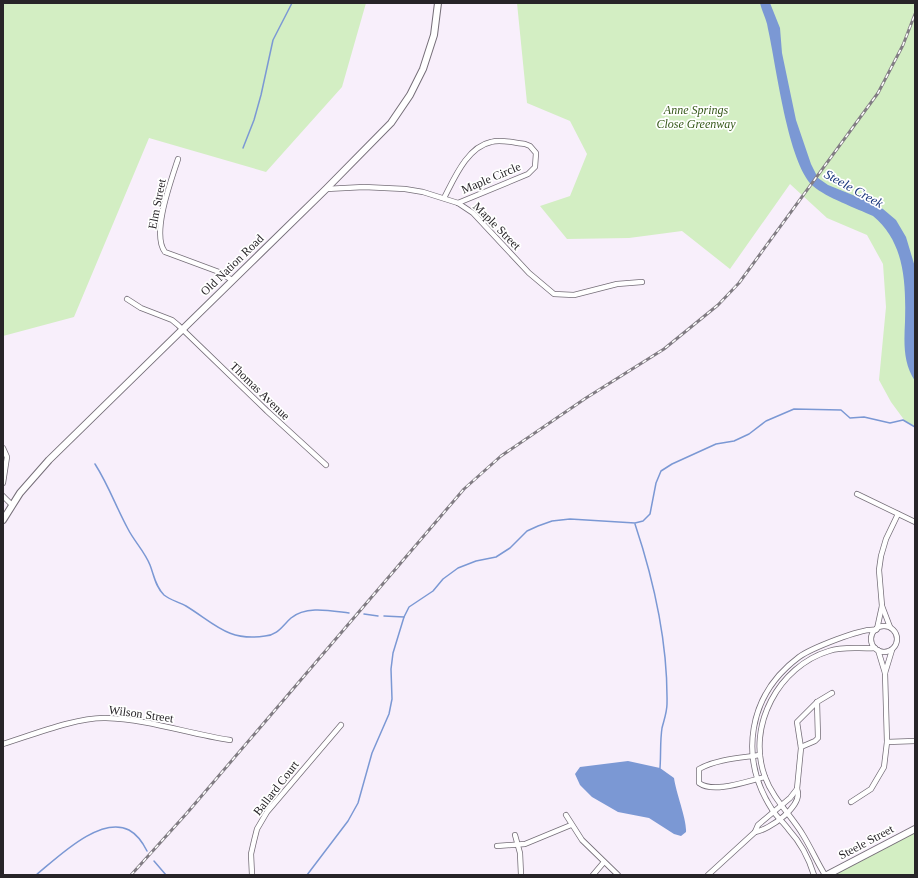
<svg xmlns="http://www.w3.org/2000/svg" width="918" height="878" font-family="'Times New Roman',serif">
<rect width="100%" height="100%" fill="#f8effb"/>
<g fill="#d3eec3">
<path d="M3,3H366L342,87L266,172L149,138L74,317L3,336Z"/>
<path d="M517,3H915V426L905,421L891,402L879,380L886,307L883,264L867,235L827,218L790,184L730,269L682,231L629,238L567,239L540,206L570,196L587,154L570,121L527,103Z"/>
<path d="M915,829V875H827Z"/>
</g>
<g fill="#7b98d4">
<path d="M760,3H770L780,28L782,53L796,120L811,164L818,178L828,185L870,202L883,209L896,220L906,237L915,267V381C903,363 904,343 905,322C906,284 905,242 873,216C856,208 827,198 813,186C788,164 776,64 768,29C767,20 762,12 760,3Z"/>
<path d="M628,761L660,768L674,778C676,793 687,820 686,832L681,836L674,834L649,818L618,812L592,797L580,785L575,774L580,767Z"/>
</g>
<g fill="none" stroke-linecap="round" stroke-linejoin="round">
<g stroke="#7b98d4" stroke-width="1.5">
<path d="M243,148L254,120L261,95L273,40L292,3"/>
<path d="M95,464C109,486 116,507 128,529C134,541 145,552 150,565C154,575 155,586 164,595C170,600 179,602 186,606C214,623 228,642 265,636C278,635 282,626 291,618C306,605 332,611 349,613"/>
<path d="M635,524C654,581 668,643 667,704C667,712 664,720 662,728C660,741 661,754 660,768"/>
<path d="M364,614L378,616"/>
<path d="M384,616L404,617"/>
<path d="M154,861L166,875"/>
<path d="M36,875C57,858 100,815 129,830C138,835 143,843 147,851"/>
<path d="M307,875L348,821L358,803L372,753L389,714L392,699L391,669L393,653L404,617L409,607L433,591L443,579L458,568L476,561L496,557L510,548L527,531L538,526L552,521L570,519L635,523L643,521L650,514L656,483L661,471L672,464L716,444L734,441L749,434L766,421L794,409L841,410L850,418L864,417L890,423L903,420L915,427"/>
</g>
<g stroke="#756e78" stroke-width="6">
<g id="street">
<path d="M178,159C171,181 151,234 165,252L219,272L232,280"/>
<path d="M326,189L364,187L405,189L423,192L458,203L473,213L529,273L554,294L574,295L617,284L642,282"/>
<path d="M444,198C454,179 467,147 491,142C501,139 515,143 525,144L530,146L536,153L535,167L528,174L458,203"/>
<path d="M127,299L141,308L172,320L178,325L267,411L326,465"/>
<path d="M3,448L7,457L3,483"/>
<path d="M857,494L915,522"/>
<path d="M3,496L12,505"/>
<circle cx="884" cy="639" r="13"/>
<path d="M890,627L882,606L879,570L881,556L886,539L898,514"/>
<path d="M877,629L882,606"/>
<path d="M885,673L892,650"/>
<path d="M887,742L915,741"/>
<path d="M3,744C32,735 77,717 106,718C148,719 189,734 230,740"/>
<path d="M801,747L815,741L818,738L817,702"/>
<path d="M760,755C740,758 717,759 699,769V783C714,794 747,781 765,777"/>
<path d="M851,802L871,789L884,767L887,742L885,673L878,650"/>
<path d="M566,815L582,840L618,875"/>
<path d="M755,832C769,830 804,806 797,789"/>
<path d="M515,835L520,853L521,875"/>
<path d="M497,846L525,844L571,825"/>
<path d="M252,875L251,854L254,841L257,829L267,812L341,725"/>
<path d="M593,875L604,862"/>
<path d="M708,875L755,832L758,825L790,798L797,789L801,748L797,722L817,702L832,693"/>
<path d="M814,875C809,859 800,842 789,830C784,823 778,818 773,811C738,758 748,695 799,657C810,649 863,627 876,630"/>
<path d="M825,875C817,862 811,848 803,835C791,815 773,799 765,777C746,726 779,666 829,651C844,646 859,649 875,648"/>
</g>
</g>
<g stroke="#756e78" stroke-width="8">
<g id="secondary">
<path d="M3,520L20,493L49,460L326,189L391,123L410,95L423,69L434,35L438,3"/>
<path d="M827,875L915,829"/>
</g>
</g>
<use href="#street" stroke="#fff" stroke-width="4.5"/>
<use href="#secondary" stroke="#fff" stroke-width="6"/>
<g stroke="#817c83" stroke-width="3">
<path id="rail" d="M131,875L187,813L464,489L501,456L586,398L664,349L718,305L739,283L878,93L903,45L915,14"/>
</g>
<use href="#rail" stroke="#fff" stroke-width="1.5" stroke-dasharray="4.5" stroke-linecap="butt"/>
</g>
<g text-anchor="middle" stroke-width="3.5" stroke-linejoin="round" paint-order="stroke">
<g font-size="12" font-style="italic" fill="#355818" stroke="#fff">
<text x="696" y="114">Anne Springs<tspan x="696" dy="14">Close Greenway</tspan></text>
</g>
<g font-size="12" fill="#272428" stroke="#fff">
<text transform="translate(491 178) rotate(-23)" y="4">Maple Circle</text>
<text transform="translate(157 204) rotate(-79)" y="4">Elm Street</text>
<text transform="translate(497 226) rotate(45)" y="4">Maple Street</text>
<text transform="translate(232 265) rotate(-44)" y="4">Old Nation Road</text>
<text transform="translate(260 391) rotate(44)" y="4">Thomas Avenue</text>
<text transform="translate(141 714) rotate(8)" y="4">Wilson Street</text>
<text transform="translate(276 788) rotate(-52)" y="4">Ballard Court</text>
<text transform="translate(866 842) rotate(-28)" y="4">Steele Street</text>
</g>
<g font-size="13" font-style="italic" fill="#18357c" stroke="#fff">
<text transform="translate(854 188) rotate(29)" y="5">Steele Creek</text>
</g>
</g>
<rect width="918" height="878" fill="none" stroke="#272428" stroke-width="8"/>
</svg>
